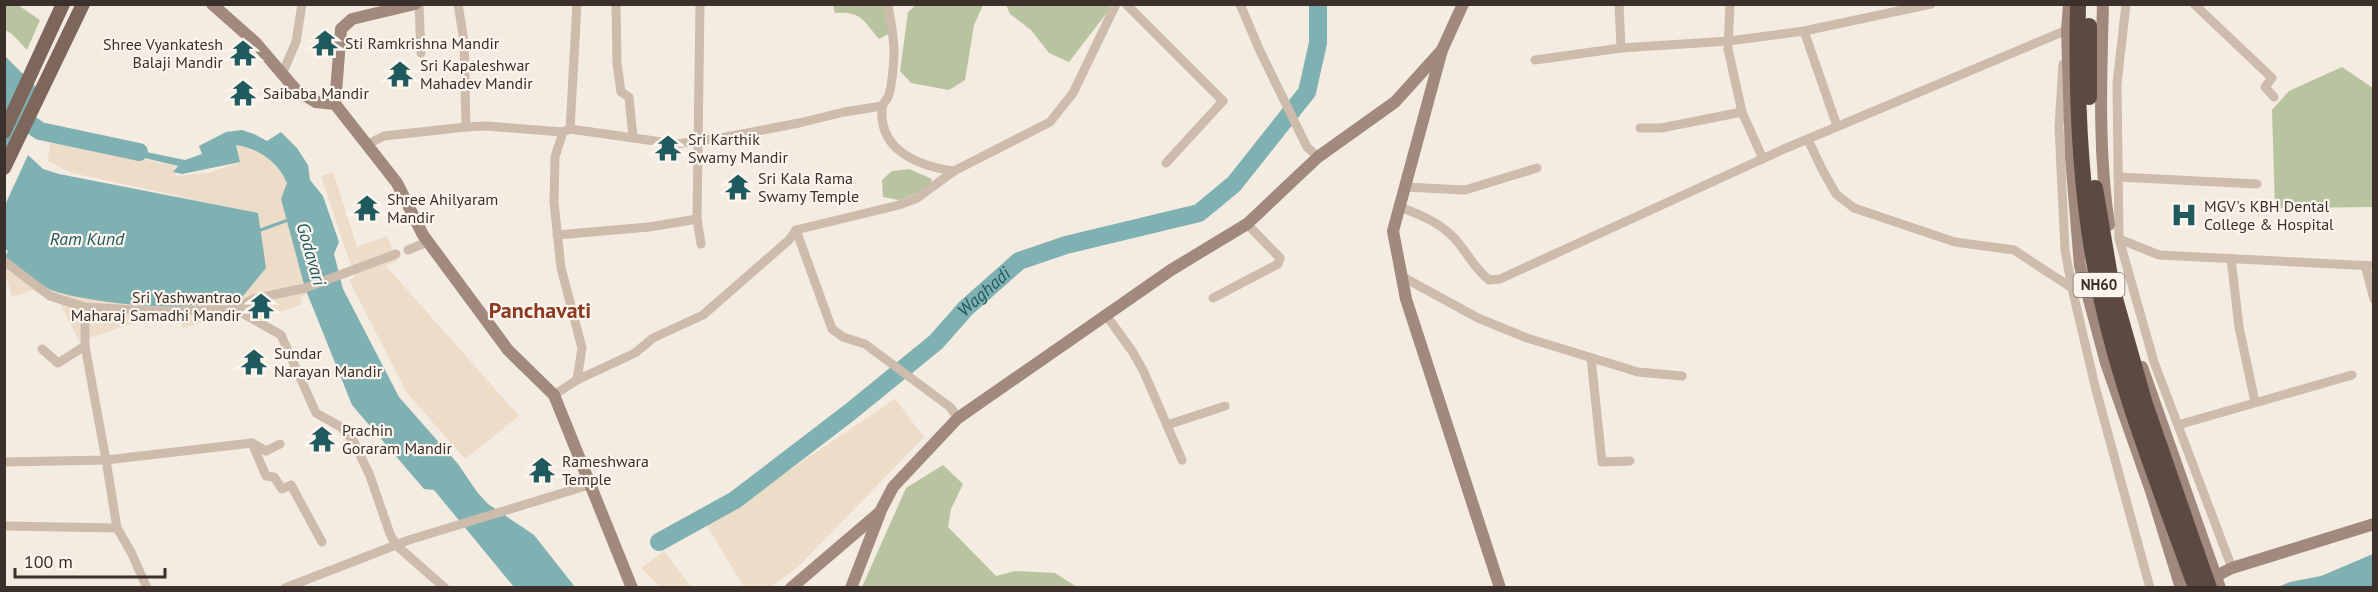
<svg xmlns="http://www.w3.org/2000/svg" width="2378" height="592" font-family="'PT Sans',sans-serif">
<rect width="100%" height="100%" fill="#f4ebe1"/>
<g fill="#b8c4a0">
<path d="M5,4L18,5L40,20L27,50L12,34L5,30Z"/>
<path d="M833,5H884L890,33L879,39C863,20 861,11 835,13Z"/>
<path d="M916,5H983L974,25L965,80L949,90L911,83L900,71L908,12Z"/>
<path d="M1006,5H1109V10L1069,62L1049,53L1031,30L1010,14Z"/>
<path d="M2342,67L2373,88V207L2275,208L2272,110L2289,91Z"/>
<path d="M909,169L932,179L929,188L899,200L883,197L882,180L892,171Z"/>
<path d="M943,465L963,484L951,509L948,527L996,576L1015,571L1055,573L1077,587H862L906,488Z"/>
</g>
<g fill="#ecdcc8">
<path d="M50,143L83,146L174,166L176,176L209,173L240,162L236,145L249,147L265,155L284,175L287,183L285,191L307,294L300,297L302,304L262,318L248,311L226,315L183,328L179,318L147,319L79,341L61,305L32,290L12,297L7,280L5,281L4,257L52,290L198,305L211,303V308L225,307V302H238L257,213L72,173L48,161Z"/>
<path d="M333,172L357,247L387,236L397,261L386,266L519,416L465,459L407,393L349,280L355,277L321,176Z"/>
<path d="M895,399L924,437L799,566L771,587H744L707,526Z"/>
<path d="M664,551L691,587H660L641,568Z"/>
</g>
<g fill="#7fb0b2">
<path d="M5,56L43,94L5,176Z"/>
<path d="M242,130L254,134L267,141L281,132L297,148L308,165L310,180L323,196L339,242L334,254L343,289L399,397L458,464L477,492L488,504L534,535L575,587H514L434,490L424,489L352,405L305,288L281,199L287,183C278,162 258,148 236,145L240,162L182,174L173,172L178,166L115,151L117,146L185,160L202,154L199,146L226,132Z"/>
<path d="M28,155L43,169L59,174L258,213L266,268L238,302H225L218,299C189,315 87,302 54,291C39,286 18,266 5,257L8,251L5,249V205Z"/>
<path d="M2373,554V587H2278L2290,582L2321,576Z"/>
</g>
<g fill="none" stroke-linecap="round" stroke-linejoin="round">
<path stroke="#7fb0b2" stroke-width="3" d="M258,231L288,220"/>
<g stroke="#7fb0b2" stroke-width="18">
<path d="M4,106L40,131L139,152"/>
<path id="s1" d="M659,542L735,500L850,412L936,342L966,308L1019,261L1066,245L1199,213L1234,184L1307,92L1318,43V4"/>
</g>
<g stroke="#cdbbac" stroke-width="9">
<path d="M419,4L421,53"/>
<path d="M458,4L464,41L466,127"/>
<path d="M616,4L617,64L621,92L629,97L633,137"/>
<path d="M700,4L697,219L701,244"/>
<path d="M888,4C890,19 894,36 894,51C894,61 892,88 888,97C886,101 882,103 882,109C879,151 919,166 954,171"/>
<path d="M1126,4L1223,101L1166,163"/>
<path d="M1240,4L1260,51L1307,147L1318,157"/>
<path d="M1619,4L1621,48"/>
<path d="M1730,4L1728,49L1742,112L1763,159"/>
<path d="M2126,4L2117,84L2119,239L2154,362L2232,568"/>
<path d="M2194,4L2272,78L2265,87L2274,97"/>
<path d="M1804,31L1837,126"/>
<path d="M1535,60L1621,48L1729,41L1804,31L1931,4"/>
<path d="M2063,64L2059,127L2065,250L2072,288L2095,386L2150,588"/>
<path d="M282,74L296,42L302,4"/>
<path d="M1640,128H1661L1742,112"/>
<path d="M570,129L676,144L726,137L799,123L844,112L882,106"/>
<path d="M565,131L570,129L577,4"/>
<path d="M563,132L555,157L554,202L561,268L582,348L577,380"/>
<path d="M1808,140L1823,171L1836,194L1854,208L1955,242L2014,250L2072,288"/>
<path d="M366,145L384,136L466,127L486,126L563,132"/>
<path d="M2118,177L2257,184"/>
<path d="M1405,187L1465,190L1537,168"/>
<path d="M1400,207C1421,215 1441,223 1456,240C1469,255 1474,268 1489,280L1500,279L1784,149L2067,30V35"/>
<path d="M796,230L832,329L843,337L865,344L950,407L958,418"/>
<path d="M557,235L649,227L697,219"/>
<path d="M2119,239L2159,255L2374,266"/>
<path d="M408,250L427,242"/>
<path d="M2231,258L2239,327L2255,402"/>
<path d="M4,261L50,296L85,307L152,311L235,309L281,335L316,413L341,427L354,442L370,476L390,534L396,545L445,588"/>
<path d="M2365,265L2374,299"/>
<path d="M1401,276L1478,318L1527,338L1638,372L1682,376"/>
<path d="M1213,298L1278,264L1280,258L1247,224"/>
<path d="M235,309L253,299L305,288L396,254"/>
<path d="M1106,315L1132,351L1143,370L1182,460"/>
<path d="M42,349L58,363L85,346"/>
<path d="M1591,358L1602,462L1630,461"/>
<path d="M554,395L577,380L635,353L653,338L703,315L789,240L796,230L899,205L917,198L954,171L1050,122L1073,93L1116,4"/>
<path d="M1167,425L1225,406"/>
<path d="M2178,425L2352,375"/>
<path d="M252,443L266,476L274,477L282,489L291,485L322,542"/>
<path d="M4,462L106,460L85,346V307"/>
<path d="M4,526L117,528"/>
<path d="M147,588L131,552L117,528L106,460L252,443L266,451L280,444"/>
<path d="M285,588L409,540L592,484"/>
</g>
<g stroke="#a18a7d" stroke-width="12">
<path d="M212,4L255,42L296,90L316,102L335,104L397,183L423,235L508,350L554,395L632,588"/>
<path d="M1463,4L1442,50L1393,231L1406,299L1500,588"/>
<path d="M2069,4L2067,30L2071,157L2080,266L2106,363L2151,491L2181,588"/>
<path d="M2103,4C2101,78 2098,152 2109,225"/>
<path d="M335,104L341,29L352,19L415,4"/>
<path d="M2142,367L2220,588"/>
<path d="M2210,579L2232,568L2374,524"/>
<path d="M791,588L880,512L893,487L958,418L1171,270L1247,224L1318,157L1395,102L1442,50"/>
<path d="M851,588L880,513"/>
</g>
<g stroke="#7d675c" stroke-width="14">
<path d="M4,132L63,4"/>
<path d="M4,168L83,4"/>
</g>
<g stroke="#5c4a42" stroke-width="16">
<path d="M2078,4C2076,94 2079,184 2096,272C2114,369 2150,462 2184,555"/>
<path d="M2089,97V26"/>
<path d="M2095,188L2112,288L2144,401L2196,551"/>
</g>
<g stroke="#5c4a42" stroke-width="16">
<path d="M2196,551L2209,588"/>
<path d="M2184,555L2196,588"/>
</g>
</g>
<defs>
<g id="temple-bare" transform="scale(2.07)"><path d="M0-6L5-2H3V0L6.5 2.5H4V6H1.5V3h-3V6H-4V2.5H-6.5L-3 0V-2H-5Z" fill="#1f5a5e" stroke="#fbf5ee" stroke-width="2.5" paint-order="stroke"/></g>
<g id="hospital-bare" transform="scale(2.07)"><path d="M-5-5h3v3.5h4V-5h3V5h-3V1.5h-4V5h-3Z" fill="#1f5a5e" stroke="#fbf5ee" stroke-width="2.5" paint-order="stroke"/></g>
</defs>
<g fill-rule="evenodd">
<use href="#temple-bare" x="325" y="43"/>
<use href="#temple-bare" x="243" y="53"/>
<use href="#temple-bare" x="400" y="74"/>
<use href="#temple-bare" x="243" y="93"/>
<use href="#temple-bare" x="668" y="148"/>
<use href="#temple-bare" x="738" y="187"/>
<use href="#temple-bare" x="367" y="208"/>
<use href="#hospital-bare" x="2184" y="215"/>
<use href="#temple-bare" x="261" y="306"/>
<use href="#temple-bare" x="254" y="362"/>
<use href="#temple-bare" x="322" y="439"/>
<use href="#temple-bare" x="542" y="470"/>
</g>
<g text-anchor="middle" stroke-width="4.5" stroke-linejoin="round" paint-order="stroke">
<rect fill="#fbf5ee" stroke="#756b66" stroke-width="1.5" x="2073.5" y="273" width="51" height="24" rx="4.5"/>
<g font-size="15" font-weight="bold" fill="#3b302b">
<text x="2099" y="290">NH60</text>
</g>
<g font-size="16" fill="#3b302b" stroke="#fbf5ee" text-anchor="start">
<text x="345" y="49">Sti Ramkrishna Mandir</text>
<text x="223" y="50" text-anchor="end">Shree Vyankatesh<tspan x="223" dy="18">Balaji Mandir</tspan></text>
<text x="420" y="71">Sri Kapaleshwar<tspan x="420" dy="18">Mahadev Mandir</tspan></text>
<text x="263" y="99">Saibaba Mandir</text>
<text x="688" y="145">Sri Karthik<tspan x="688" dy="18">Swamy Mandir</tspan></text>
<text x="758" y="184">Sri Kala Rama<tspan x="758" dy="18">Swamy Temple</tspan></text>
<text x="387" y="205">Shree Ahilyaram<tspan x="387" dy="18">Mandir</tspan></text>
<text x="2204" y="212">MGV's KBH Dental<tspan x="2204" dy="18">College &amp; Hospital</tspan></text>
<text x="241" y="303" text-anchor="end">Sri Yashwantrao<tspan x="241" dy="18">Maharaj Samadhi Mandir</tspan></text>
<text x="274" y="359">Sundar<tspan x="274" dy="18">Narayan Mandir</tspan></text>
<text x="342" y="436">Prachin<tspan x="342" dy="18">Goraram Mandir</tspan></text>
<text x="562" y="467">Rameshwara<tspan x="562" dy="18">Temple</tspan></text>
</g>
<g font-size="18" font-style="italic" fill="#1f5a5e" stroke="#fbf5ee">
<text x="87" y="245">Ram Kund</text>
<text transform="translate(311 254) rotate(74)" y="6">Godavari</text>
<text dy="6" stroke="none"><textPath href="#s1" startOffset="412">Waghadi</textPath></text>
</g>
<g font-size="22" font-weight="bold" fill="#8c3b22" stroke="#fbf5ee">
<text x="540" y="318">Panchavati</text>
</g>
</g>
<rect width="2378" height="592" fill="none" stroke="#3b302b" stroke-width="12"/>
<path d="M15 568v9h150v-9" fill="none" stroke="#3b302b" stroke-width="3"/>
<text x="24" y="568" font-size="18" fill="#3b302b" stroke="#fbf5ee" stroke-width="4.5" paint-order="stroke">100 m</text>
</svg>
